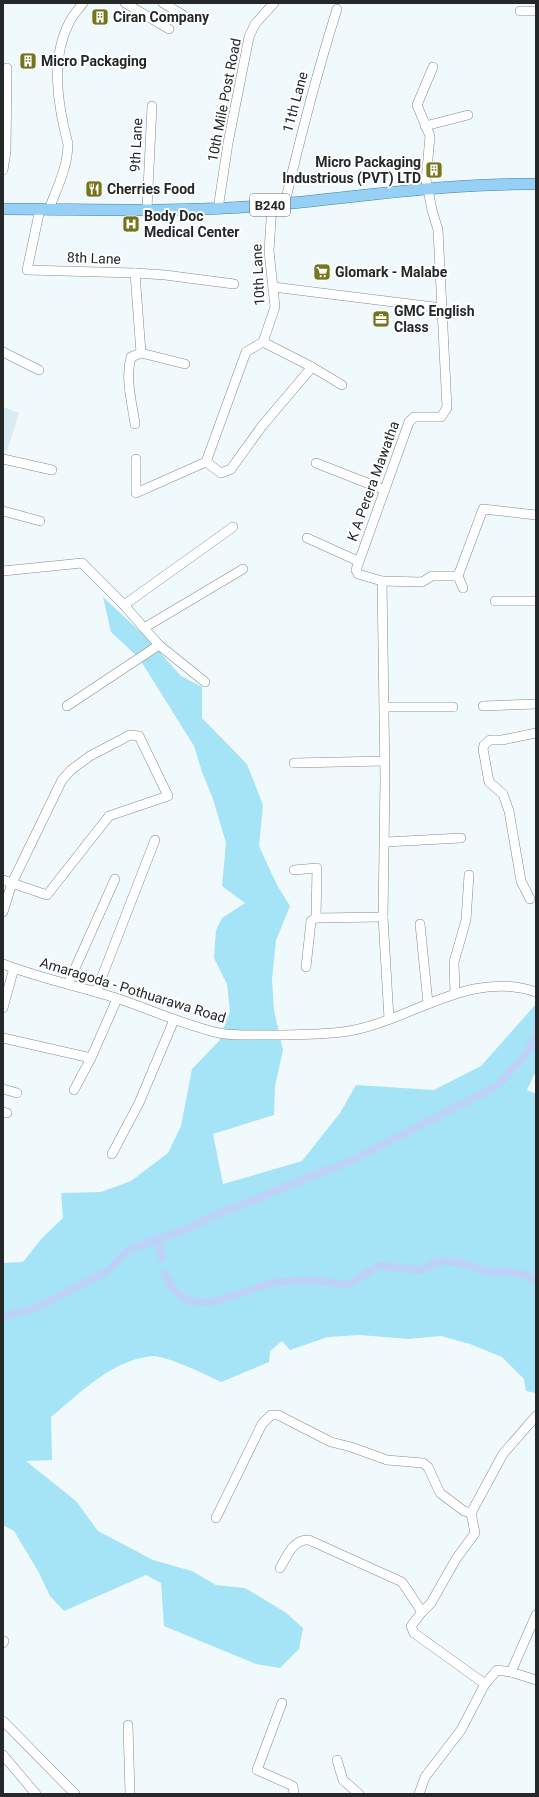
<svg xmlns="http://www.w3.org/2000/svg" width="539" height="1797" font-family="Roboto,sans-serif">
<rect width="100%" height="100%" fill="#f0f9fc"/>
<path fill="#daecf1" d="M3,407L19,413L7,451L3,450Z"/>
<path fill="#a5e4f6" d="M103,597L147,638L181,676L202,687V718L247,764L263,805L259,846L277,885L290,906L276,940L272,979L274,1011L283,1050L275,1086L274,1115L213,1134L223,1184L302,1161L340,1113L356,1085L434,1090L481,1066L536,1004V1071L527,1090L536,1094V1393L526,1391L524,1379L502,1357L470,1344L441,1336L408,1339L360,1335L328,1337L290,1350L282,1341L270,1351L269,1362L221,1382C210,1376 164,1355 153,1356C113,1359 80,1393 51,1417L52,1460L26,1461L76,1501L98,1531L153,1560L192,1571L216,1585L245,1588L285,1612L303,1628L299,1649L280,1668L256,1664L164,1626L161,1583L146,1575L64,1611L50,1596L38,1571L14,1531L3,1525V1263L23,1262L42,1238L63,1218L61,1193L101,1192L131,1181L168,1153L181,1126L192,1069L219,1041L230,1011L227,984L214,958L216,930L222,918L245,903L222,886L226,843L213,799L202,772L194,746L139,658L111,632Z"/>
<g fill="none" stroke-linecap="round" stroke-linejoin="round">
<g stroke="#bcd2f8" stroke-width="8">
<path d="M158,1239L162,1258"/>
<path d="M164,1273L173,1289L188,1301L209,1302L240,1294L270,1283L313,1280L347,1285L379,1266L422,1270L437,1261L457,1262L493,1273L501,1271L527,1275L536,1282"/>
<path d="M3,1317L38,1307L106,1272L128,1250L187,1229L216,1215L352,1160L497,1086L523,1058L536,1038"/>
</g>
<g stroke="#838c8e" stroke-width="10">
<g id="minor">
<path d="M125,3L169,29"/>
<path d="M163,3L183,15"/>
<path d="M520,11H536"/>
<path d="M433,67L417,105L430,136L426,180L432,210L438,230L447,408L441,417H414L409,422L356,570L358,574L382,581L422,582L432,576H458L463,588"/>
<path d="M425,126L468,115"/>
<path d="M3,170L6,152L7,68"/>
<path d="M285,203C300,138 317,73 337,9"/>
<path d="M40,209L27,270L135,273L141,353L131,357C125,378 132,403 135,424"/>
<path d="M49,209C57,188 68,166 68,144C58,106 50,60 69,23C72,16 78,10 83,3"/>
<path d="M147,209L152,106"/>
<path d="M218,209L228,143L249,37L255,24L274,3"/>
<path d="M135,273L165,275L234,284"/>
<path d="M273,287L442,308"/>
<path d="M263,342L275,307L269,251L272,205"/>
<path d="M3,352L39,370"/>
<path d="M141,353L185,364"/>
<path d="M3,459L52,470"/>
<path d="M136,459V493L206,462L246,352L263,342L312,367L342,385"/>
<path d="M206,462L221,473L231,469L262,426L312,367"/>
<path d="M316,463L385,490"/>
<path d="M3,511L40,521"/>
<path d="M307,538L358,561"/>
<path d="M3,571L82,563L124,605L144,628L243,569"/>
<path d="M458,576L483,509L536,515"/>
<path d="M382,581L385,779L383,917L389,1019"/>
<path d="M495,601H536"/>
<path d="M124,605L233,527"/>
<path d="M144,628L159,645L205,682"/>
<path d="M67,706L159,645"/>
<path d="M483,706L536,704"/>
<path d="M385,707H453"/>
<path d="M294,763L385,761"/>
<path d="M386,842L461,838"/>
<path d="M294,870L317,868L316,918"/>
<path d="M3,880L47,895L109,816L168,796L139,736L130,735L90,756L71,770L62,780L12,883L3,912"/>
<path d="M530,899L521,881L509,811L503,794L489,782L483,749L484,745L490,740H502L536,733"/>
<path d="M420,924L428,1003"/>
<path d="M3,964C39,978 78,986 116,998C150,1009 183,1025 219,1033C235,1036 253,1035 270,1035C294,1035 318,1035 342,1032C408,1024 467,968 536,992"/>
<path d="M306,967L311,921L316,918L383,917"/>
<path d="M68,984L115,879"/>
<path d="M96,992L155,840"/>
<path d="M455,994L454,962L466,920L469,875"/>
<path d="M3,1008L14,968"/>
<path d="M3,1038L91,1058L117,999"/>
<path d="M3,1089L17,1093"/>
<path d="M74,1090L91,1058"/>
<path d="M3,1112L7,1113"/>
<path d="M112,1154L139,1103L174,1020"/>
<path d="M216,1518L262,1424L271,1415H278L331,1442L351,1447L387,1460L423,1463L428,1467L440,1493L464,1511L471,1513"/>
<path d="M280,1568C287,1556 293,1539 309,1540L402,1582L422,1612L431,1603L456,1559L475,1533L471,1513L503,1454L536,1416"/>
<path d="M422,1612L411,1626L414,1633L485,1684"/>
<path d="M3,1643L4,1641"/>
<path d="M511,1672L536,1615"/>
<path d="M282,1703L257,1770L293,1786L294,1794"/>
<path d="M3,1721L75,1794"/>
<path d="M128,1725L130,1794"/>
<path d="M3,1755L36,1794"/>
<path d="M337,1760L343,1780L359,1794"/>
<path d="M419,1794L425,1777L461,1730L485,1684L497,1670L511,1672L536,1680"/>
</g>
</g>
<g stroke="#4181aa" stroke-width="12">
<path id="major" d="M3,209C92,209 183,213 271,205C359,197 447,183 536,184"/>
</g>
<use href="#minor" stroke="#fff" stroke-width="9"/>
<use href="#major" stroke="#96d0f5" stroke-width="11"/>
</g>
<defs>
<g id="building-square" transform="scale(0.9)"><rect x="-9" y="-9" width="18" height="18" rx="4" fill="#75751b" stroke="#fff"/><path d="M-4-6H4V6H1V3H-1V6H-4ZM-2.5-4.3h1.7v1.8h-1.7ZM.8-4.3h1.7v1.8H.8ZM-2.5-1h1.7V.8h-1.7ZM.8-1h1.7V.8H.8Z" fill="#fff"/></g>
<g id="restaurant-square" transform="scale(0.9)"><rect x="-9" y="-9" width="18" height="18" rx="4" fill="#75751b" stroke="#fff"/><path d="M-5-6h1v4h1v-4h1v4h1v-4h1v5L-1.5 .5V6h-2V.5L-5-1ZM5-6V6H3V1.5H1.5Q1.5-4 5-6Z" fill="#fff"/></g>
<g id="hospital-square" transform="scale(0.9)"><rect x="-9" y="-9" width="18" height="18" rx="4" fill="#75751b" stroke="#fff"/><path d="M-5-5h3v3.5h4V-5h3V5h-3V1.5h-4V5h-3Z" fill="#fff"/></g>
<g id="supermarket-square" transform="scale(0.9)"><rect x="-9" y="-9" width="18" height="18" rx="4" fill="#75751b" stroke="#fff"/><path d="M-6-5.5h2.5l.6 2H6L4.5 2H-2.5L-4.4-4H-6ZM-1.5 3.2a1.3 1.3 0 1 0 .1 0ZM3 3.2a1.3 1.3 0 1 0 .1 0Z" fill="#fff"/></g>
<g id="office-square" transform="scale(0.9)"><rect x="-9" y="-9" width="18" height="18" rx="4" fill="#75751b" stroke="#fff"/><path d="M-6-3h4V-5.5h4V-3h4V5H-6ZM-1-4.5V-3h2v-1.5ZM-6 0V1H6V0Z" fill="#fff"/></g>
</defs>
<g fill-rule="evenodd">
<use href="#building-square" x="100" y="17"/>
<use href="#building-square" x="28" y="61"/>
<use href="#building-square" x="434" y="170"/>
<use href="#restaurant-square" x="94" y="189"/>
<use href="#hospital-square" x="131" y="224"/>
<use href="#supermarket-square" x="322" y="272"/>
<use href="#office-square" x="381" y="319"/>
</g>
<g text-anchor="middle" stroke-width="4" stroke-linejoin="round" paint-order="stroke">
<rect fill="#fff" stroke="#666869" stroke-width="1" x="250" y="194" width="40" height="22" rx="3"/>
<g font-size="13" font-weight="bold" fill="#242829">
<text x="270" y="210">B240</text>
</g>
<g font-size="14" font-weight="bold" fill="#242829" stroke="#fff" text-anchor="start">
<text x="113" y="22">Ciran Company</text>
<text x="41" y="66">Micro Packaging</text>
<text x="421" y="167" text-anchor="end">Micro Packaging<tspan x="421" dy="16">Industrious (PVT) LTD</tspan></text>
<text x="107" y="194">Cherries Food</text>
<text x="144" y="221">Body Doc<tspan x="144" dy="16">Medical Center</tspan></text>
<text x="335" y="277">Glomark - Malabe</text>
<text x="394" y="316">GMC English<tspan x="394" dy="16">Class</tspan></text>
</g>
<g font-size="14" fill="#242829" stroke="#fff">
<text transform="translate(224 100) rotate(-79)" y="5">10th Mile Post Road</text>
<text transform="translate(295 102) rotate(-75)" y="5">11th Lane</text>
<text transform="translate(136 145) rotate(-87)" y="5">9th Lane</text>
<text transform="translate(94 258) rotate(2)" y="5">8th Lane</text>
<text transform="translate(258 275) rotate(-93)" y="5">10th Lane</text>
<text transform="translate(373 481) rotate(-70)" y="5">K A Perera Mawatha</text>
<text transform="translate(133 990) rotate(17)" y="5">Amaragoda - Pothuarawa Road</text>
</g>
</g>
<rect width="539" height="1797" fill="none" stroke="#242829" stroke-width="8"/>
</svg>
